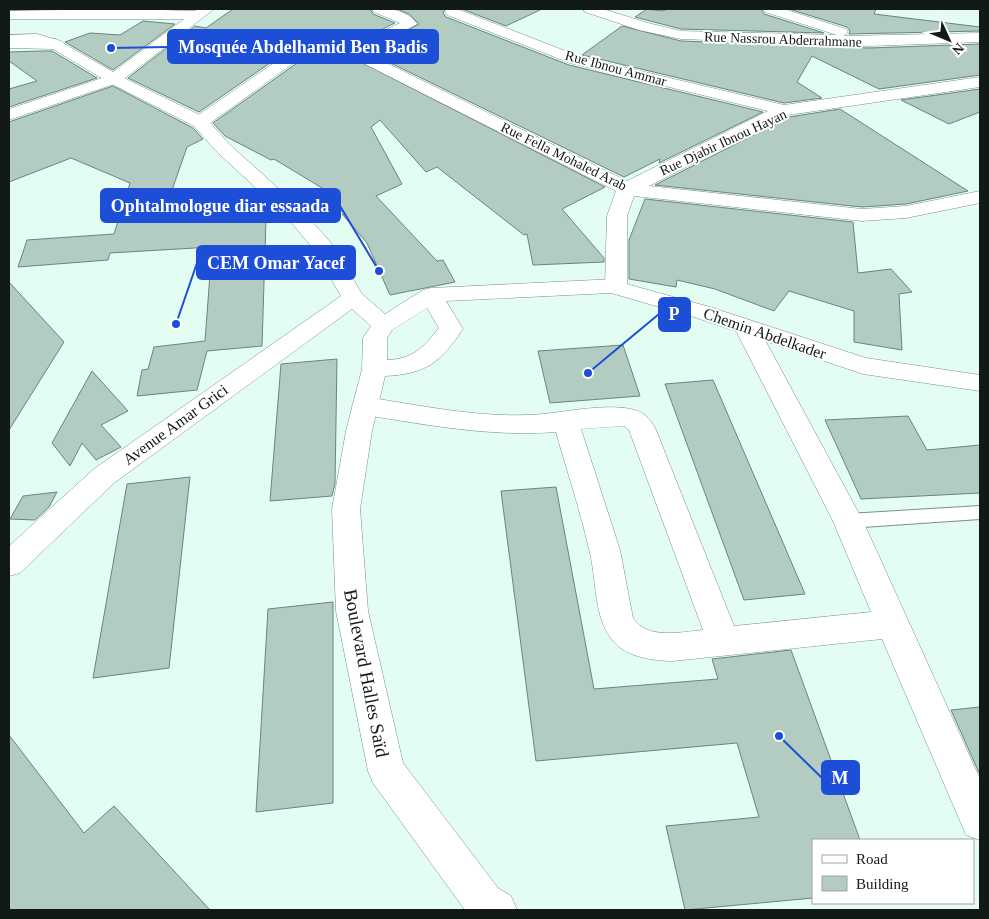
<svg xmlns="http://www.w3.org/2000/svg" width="989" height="919" font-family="'Times New Roman',serif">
<rect width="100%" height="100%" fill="#e3fdf2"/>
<g fill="#b3ccc2" stroke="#6c847a">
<path d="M233,9H370L373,14L395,23L346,47L343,53L605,187L562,209L604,258V262L533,265L527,234L524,235L437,167L426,172L380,120L371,127L402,184L376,196L437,261L443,260L455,282L390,295L367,243L342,214H346L316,196L327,191L274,159L271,160L225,136L213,123L311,53L315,48L311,44L306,41L299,43L199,112L128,78L195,26L206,28Z"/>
<path d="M397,9H445L443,13L446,17L569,65L763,112L659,163L660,159L624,177L368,52L419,24L409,14Z"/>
<path d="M462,9H542L506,26Z"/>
<path d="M647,9L662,11L668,9H761L764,14L824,33L681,29L635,17Z"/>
<path d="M789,9H876L874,14L980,27V31L849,34L850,31L847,27Z"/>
<path d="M143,21L175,24L113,70L65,42L90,33L120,35Z"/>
<path d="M622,26L681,41L869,48L980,44V75L879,89L812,56L797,82L822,98L784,103L582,55Z"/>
<path d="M41,51H52L97,78L9,107V89L37,81L9,61V52Z"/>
<path d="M113,86L193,128L203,139L187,147L164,213L217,209L216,222L266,219L262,346L207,351L197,390L137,396L142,370L148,369L154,347L205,341L212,247L110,253L108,260L18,267L27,240L114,234L130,183L71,158L9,182V122Z"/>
<path d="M980,89V112L949,124L901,100Z"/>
<path d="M840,109L968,191L906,204L862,207L655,185L789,117Z"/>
<path d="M645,199L853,222L858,273L891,269L912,292L899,294L902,350L854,342V311L789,291L774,311L715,289L677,280L676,287L629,279V240Z"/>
<path d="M9,282L64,342L9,430Z"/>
<path d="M623,345L640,396L550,403L538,351Z"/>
<path d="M337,359L335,483L332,496L270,501L281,364Z"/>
<path d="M92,371L128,411L101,425L121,447L96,460L82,443L70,466L52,443Z"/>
<path d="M713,380L805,594L744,600L665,384Z"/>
<path d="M908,416L927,450L980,445V493L861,499L825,420Z"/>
<path d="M190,477L169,668L93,678L127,484Z"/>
<path d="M556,487L594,689L718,679L712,659L791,650L860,840H813V898L685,910L666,826L759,817L737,743L536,761L501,491Z"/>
<path d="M57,492L49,507L35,520L10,519L23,496Z"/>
<path d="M333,602V803L256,812L268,609Z"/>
<path d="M980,707V775L951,710Z"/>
<path d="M9,735L84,833L114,806L210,910H9Z"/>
</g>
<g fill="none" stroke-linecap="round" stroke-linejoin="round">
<g stroke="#799187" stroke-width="2">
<path id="lane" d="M980,506V519L848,528L842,526L839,521L842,516L848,514Z"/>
</g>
<g stroke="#799187" stroke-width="1">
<g id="street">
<path d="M127,9L195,11L198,9H214L120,82L9,120V109L108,76L184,19H9V11Z"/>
<path d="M372,9C389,8 406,9 417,24L364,52L627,181L768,111L570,63L447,15L445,12L447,9H457L581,57L784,105L980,77V87L788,115L649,186L862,209L906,206L980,191V203L906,218L862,221L634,196L627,216V286L624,291L616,293L608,291L605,286L607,216L616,191L347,55L344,52L347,49L400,23L374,12Z"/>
<path d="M583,9H603L648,23L681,31L837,35L765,12L763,9H784L846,29L848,32L844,36L980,33V42L869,46L681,39L639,30L585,12Z"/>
<path d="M37,34L61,41L64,44L56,49L37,44L9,43V35Z"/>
<path d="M305,43L310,45L313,48L310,51L206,126H194L191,122L194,118L300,45Z"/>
<path d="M746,320L754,322L758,327L863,521L980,779V840L966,835L882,639L673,661C654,661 626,657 613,641C593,617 597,579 589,549C580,510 567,471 556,432C491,437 428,425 365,415L356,412L352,406L356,400L365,397C419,405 473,417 528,415C560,414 600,403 631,409C644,412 650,418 656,430L734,626L871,612L833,521L734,327L738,322ZM624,426L629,430L703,630C681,632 647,640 633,618L620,550L581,429Z"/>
</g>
</g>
<g stroke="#799187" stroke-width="1">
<path id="secondary" d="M56,39L120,76L206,118L228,143L299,207L332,244L362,294L385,314L423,290L431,288L616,279L630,285L710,307L866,358L980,375V391L863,374L694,317L611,293L446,301L463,329C440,363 426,374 385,376L372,431L360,509L368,611L403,763L498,888L511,896L517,910H465L373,783L368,771L336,611L332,509L346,431L362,369L363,338L371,326L352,309L114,483L20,573L9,576V546L94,469L341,296L315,251L285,215L216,151L194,126L108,82L53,49L9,48V39ZM427,308L439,328C423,348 413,359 387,360V338L392,330Z"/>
</g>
<use href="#lane" fill="#fff" fill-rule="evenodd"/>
<use href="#street" fill="#fff" fill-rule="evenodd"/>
<use href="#secondary" fill="#fff" fill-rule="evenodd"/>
</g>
<g text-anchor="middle" stroke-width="4" stroke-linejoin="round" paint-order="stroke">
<g font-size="14" fill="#111a16" stroke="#fff">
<text transform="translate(783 39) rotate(2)" y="5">Rue Nassrou Abderrahmane</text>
<text transform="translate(616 68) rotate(15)" y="5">Rue Ibnou Ammar</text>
<text transform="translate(723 142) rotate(-25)" y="5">Rue Djabir Ibnou Hayan</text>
<text transform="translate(564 156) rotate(26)" y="5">Rue Fella Mohaled Arab</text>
</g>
<g font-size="16" fill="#111a16" stroke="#fff">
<text transform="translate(765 333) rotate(19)" y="6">Chemin Abdelkader</text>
<text transform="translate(175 424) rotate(-36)" y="6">Avenue Amar Grici</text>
</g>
<g font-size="19" fill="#111a16" stroke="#fff">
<text transform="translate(367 673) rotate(79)" y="7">Boulevard Halles Saïd</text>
</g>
</g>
<path fill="none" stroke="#1d4ed8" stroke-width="2" d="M111 48L168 47M379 271L340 206M176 324L197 263M588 373L659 314M779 736L822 778"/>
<g fill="#1d4ed8" stroke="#fff" stroke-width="2">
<circle cx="111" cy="48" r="5"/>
<circle cx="379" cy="271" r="5"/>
<circle cx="176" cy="324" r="5"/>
<circle cx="588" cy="373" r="5"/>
<circle cx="779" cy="736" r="5"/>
</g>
<g fill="#1d4ed8" stroke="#1d4ed8" stroke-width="2">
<rect x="168" y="30" width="270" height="33" rx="5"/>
<rect x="101" y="189" width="239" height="33" rx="5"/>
<rect x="197" y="246" width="158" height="33" rx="5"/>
<rect x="659" y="298" width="31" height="33" rx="5"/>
<rect x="822" y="761" width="37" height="33" rx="5"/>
</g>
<g font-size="18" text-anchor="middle" font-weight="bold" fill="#fff">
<text x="303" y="53">Mosquée Abdelhamid Ben Badis</text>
<text x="220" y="212">Ophtalmologue diar essaada</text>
<text x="276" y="269">CEM Omar Yacef</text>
<text x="674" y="320">P</text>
<text x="840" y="784">M</text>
</g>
<rect width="989" height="919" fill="none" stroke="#111a16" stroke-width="20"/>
<rect x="812" y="839" width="162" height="65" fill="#ffffff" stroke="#a0a3a2"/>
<rect x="822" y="855" width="25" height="8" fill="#ffffff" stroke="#a0a3a2"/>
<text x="856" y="864" font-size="15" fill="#111a16">Road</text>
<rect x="822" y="876" width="25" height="15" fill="#b3ccc2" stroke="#a0a3a2"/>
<text x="856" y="889" font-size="15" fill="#111a16">Building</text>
<g transform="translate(949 40) rotate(134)" stroke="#ffffff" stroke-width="4" paint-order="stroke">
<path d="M0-4L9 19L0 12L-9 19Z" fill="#111a16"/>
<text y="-8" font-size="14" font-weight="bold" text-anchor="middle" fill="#111a16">N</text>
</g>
</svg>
